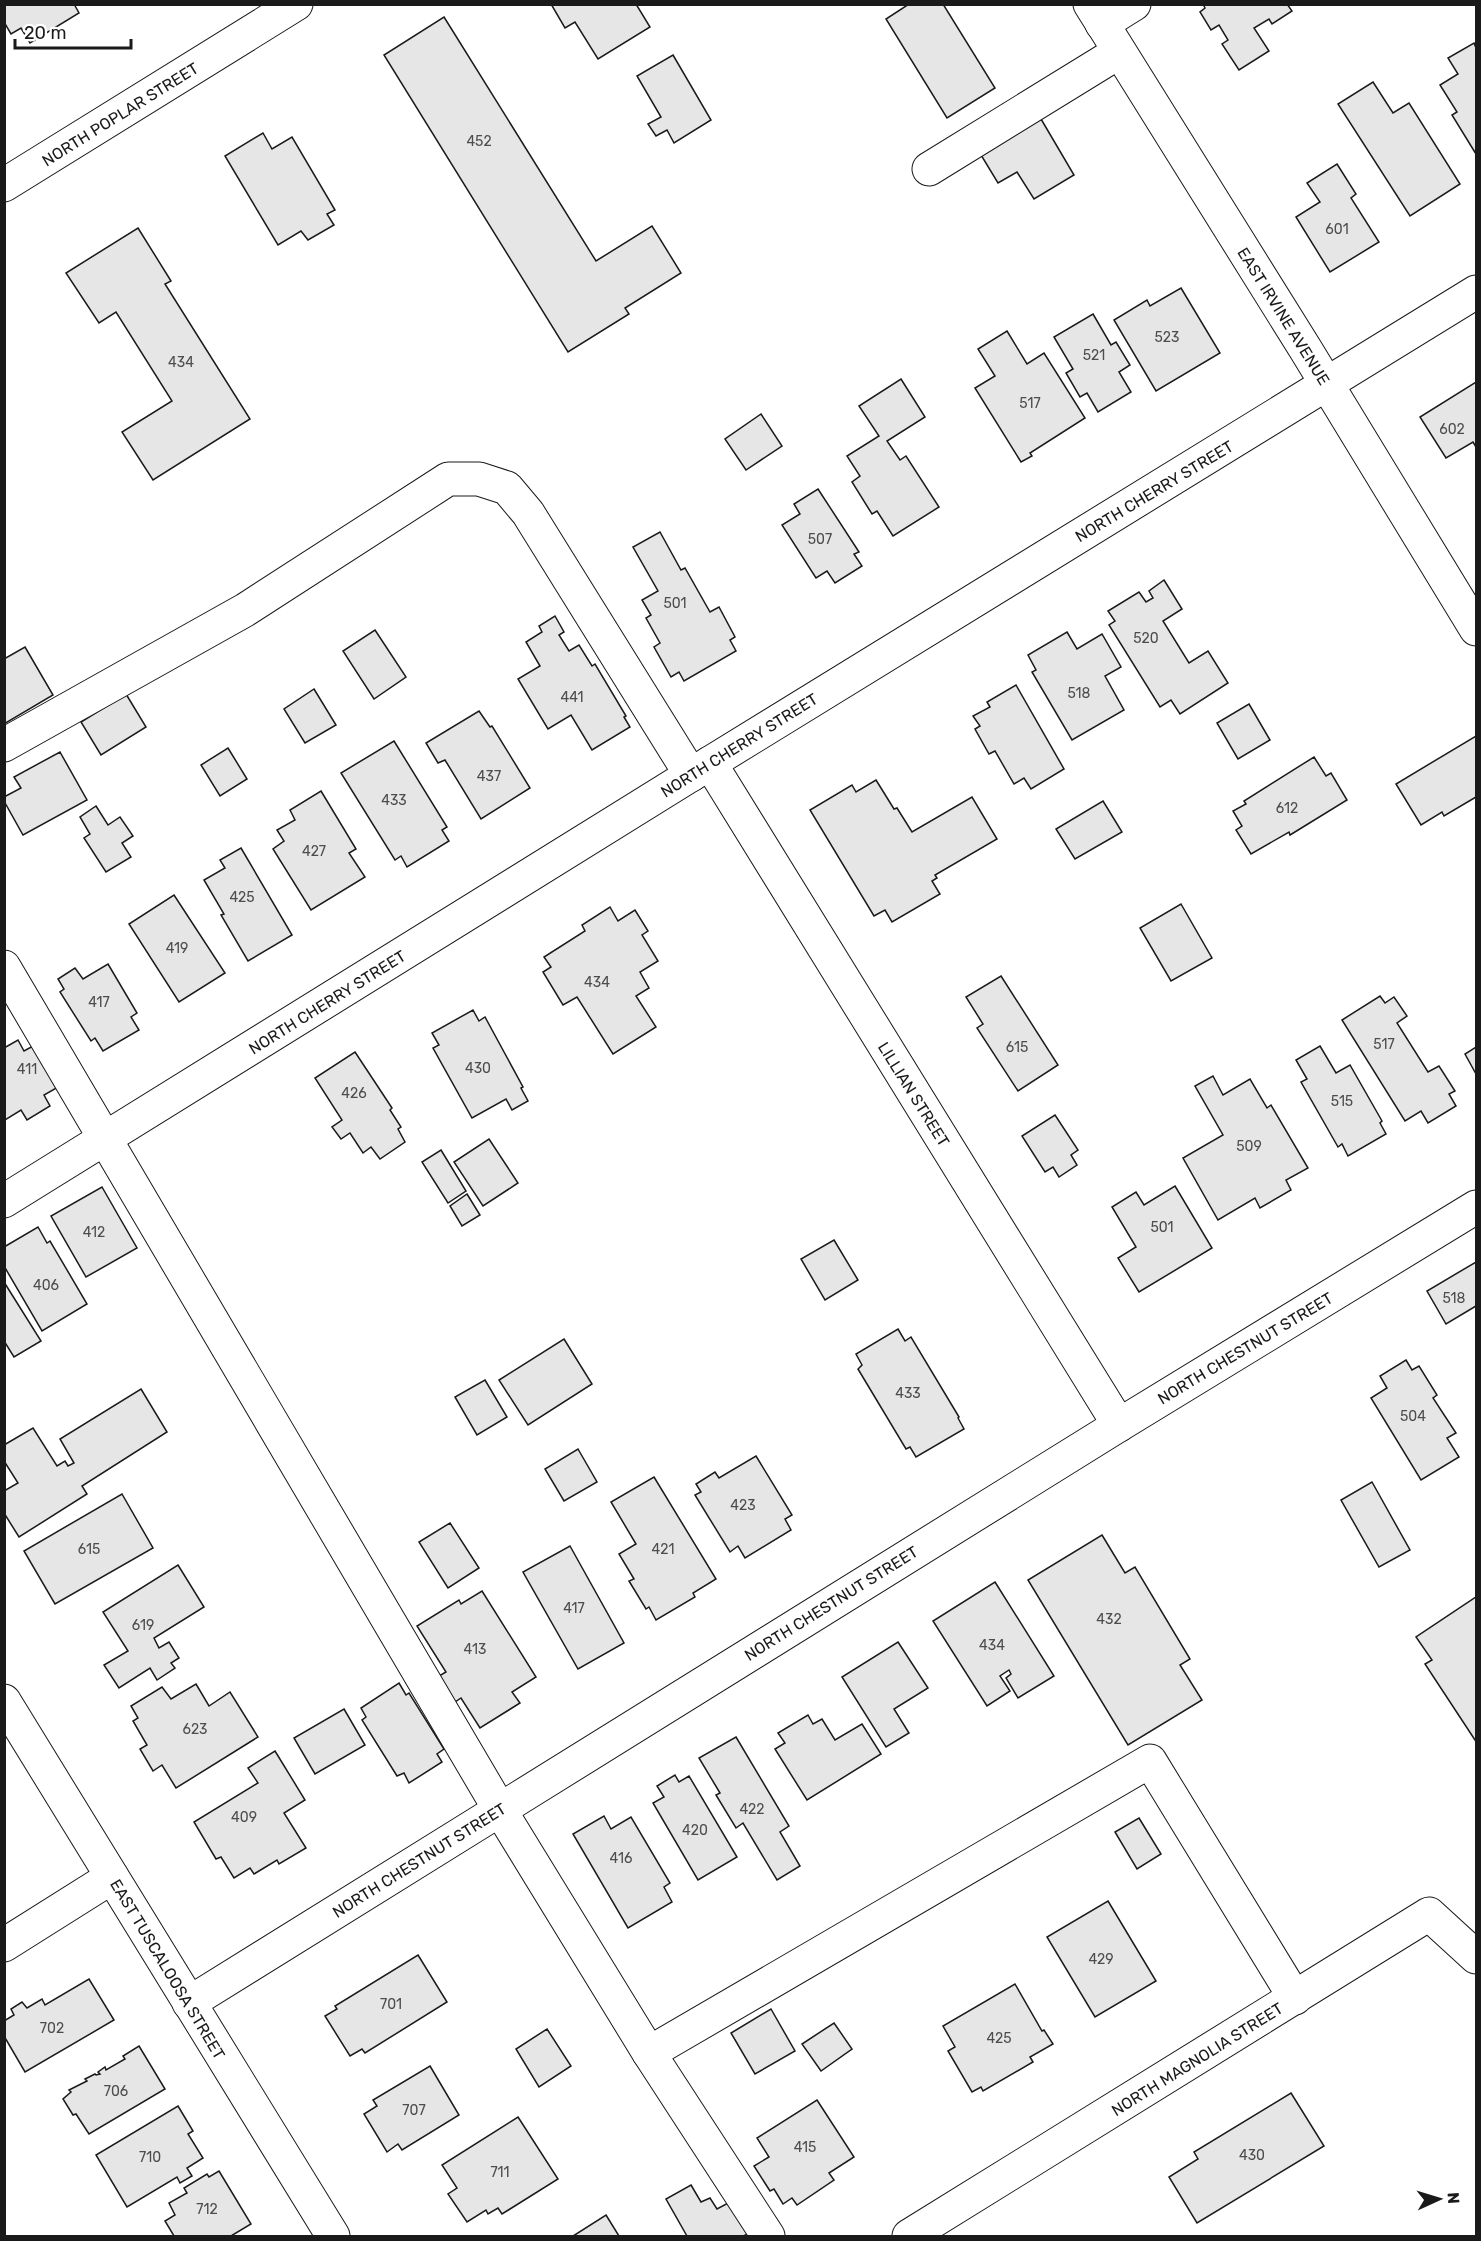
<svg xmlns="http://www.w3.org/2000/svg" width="1481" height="2241" font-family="Rubik,sans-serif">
<rect width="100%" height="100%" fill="#fff"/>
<g fill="#e6e6e6" stroke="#1a1a1a" stroke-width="1.5">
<path d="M4,4H74L79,13L30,43L21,28L11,34L4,22Z"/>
<path d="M551,4H636L650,27L598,59L575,22L565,28Z"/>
<path d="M909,4H943L995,88L947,118L886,19Z"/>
<path d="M1203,4H1287L1292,11L1272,24L1269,19L1254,28L1269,51L1239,70L1222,44L1228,40L1219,25L1211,30L1200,12L1205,8Z"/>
<path d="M444,17L596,261L652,226L681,273L625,308L629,314L568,352L384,55Z"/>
<path d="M1474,43L1476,48V154L1452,115L1457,112L1440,85L1458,74L1448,58Z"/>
<path d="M673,55L711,120L674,143L667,130L656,136L648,124L661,117L637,76Z"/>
<path d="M1373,82L1393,113L1409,103L1460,184L1410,216L1338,104Z"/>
<path d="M1041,119L1074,175L1034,199L1017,172L998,183L981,155Z"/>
<path d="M263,133L272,149L292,137L335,210L327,214L334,225L308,240L301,231L278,245L225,156Z"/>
<path d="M1337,164L1356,194L1351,198L1379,242L1330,272L1296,217L1320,202L1307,183Z"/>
<path d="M138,228L171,281L165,284L250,419L153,480L122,432L172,401L116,312L99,323L66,273Z"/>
<path d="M1181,288L1220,353L1156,391L1114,320L1147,300L1150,306Z"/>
<path d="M1093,314L1111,345L1116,342L1130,365L1119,372L1131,392L1098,412L1087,393L1080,397L1066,373L1073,369L1054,337Z"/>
<path d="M1007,331L1027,364L1044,353L1085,418L1030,453L1032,456L1021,462L975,388L995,376L978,349Z"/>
<path d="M901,379L925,417L887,441L900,460L906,456L939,507L893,536L877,511L872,514L852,482L860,476L847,456L879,436L859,406Z"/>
<path d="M1476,382V447L1473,442L1446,458L1420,417Z"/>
<path d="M761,414L782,446L746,470L725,439Z"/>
<path d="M818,489L859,552L854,554L862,566L835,583L827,571L816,578L782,525L800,514L794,504Z"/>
<path d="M660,532L681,570L685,568L710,612L719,607L735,637L730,640L736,651L684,681L679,672L671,677L654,647L660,643L646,618L651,615L642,600L658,591L633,547Z"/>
<path d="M1164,580L1182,609L1163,621L1189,663L1208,651L1228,683L1180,714L1171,700L1160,707L1109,625L1115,621L1108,611L1139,592L1146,602L1153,598L1149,591Z"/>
<path d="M555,616L564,632L559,635L569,651L579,645L592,666L595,664L626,716L624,717L630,727L592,750L571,715L548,729L518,679L540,666L526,642L542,632L539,626Z"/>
<path d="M375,630L406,677L374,699L343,651Z"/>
<path d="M1067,632L1077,649L1102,634L1121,667L1105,676L1124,710L1072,740L1032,672L1036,670L1028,655Z"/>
<path d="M25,647L53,695L4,724V659Z"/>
<path d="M1016,685L1064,769L1031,789L1024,778L1014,784L995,751L989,754L975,729L980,726L973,716L990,707L987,702Z"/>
<path d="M314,689L336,725L305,743L284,709Z"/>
<path d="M126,694L146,727L101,755L81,722Z"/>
<path d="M1249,704L1270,740L1238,759L1217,723Z"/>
<path d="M479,711L490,727L492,726L530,788L481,819L445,760L438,763L426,743Z"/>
<path d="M1476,736V797L1444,816L1442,812L1421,825L1396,784Z"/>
<path d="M394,741L447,827L442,830L449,841L407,867L401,856L395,860L341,773Z"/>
<path d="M228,748L247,779L220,796L201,765Z"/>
<path d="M60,752L87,800L23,835L4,801V797L21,788L14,777Z"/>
<path d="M1314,757L1326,776L1331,773L1347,800L1290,835L1289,832L1251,854L1236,830L1242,826L1233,811L1246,804L1244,801Z"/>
<path d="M876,780L894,809L897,808L912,832L972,797L997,839L935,875L937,878L932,881L940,894L892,922L885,910L874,916L810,810L852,785L856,792Z"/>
<path d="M321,791L356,849L349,853L365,877L311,910L273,849L284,841L277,830L295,820L290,810Z"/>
<path d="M1103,801L1122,832L1075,859L1056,829Z"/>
<path d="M96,806L108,825L120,817L133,836L122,843L131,857L106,872L84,838L90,834L80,817Z"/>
<path d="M241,848L292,935L248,961L221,915L224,914L204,880L225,868L220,860Z"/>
<path d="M174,895L225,973L179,1002L129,924Z"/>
<path d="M1181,904L1212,958L1171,981L1140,928Z"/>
<path d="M610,907L618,921L635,910L648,931L642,935L658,961L640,972L649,988L636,996L656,1027L613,1054L577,997L563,1005L543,972L551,967L544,957L585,931L582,925Z"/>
<path d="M108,964L137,1013L131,1017L139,1030L103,1051L95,1038L91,1041L60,992L64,989L58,979L75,968L83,979Z"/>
<path d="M1001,976L1058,1065L1018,1091L977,1028L983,1024L966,997Z"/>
<path d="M1380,996L1385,1003L1394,997L1407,1016L1397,1023L1428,1072L1439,1066L1455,1091L1449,1094L1456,1106L1428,1123L1421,1111L1405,1121L1342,1020Z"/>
<path d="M473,1010L479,1021L485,1017L523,1087L521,1088L528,1101L512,1110L506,1099L472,1118L433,1048L439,1045L432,1033Z"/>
<path d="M18,1040L24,1051L35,1045L60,1086L44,1095L50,1106L27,1120L21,1110L5,1120L4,1048Z"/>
<path d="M1320,1046L1336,1073L1350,1065L1382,1121L1380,1123L1386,1134L1348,1156L1342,1144L1338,1147L1301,1082L1307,1079L1296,1060Z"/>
<path d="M1476,1047V1074L1465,1054Z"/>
<path d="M355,1052L392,1108L390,1110L401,1127L398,1129L405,1142L380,1159L371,1147L363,1153L350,1133L341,1139L332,1127L342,1120L315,1078Z"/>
<path d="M1213,1076L1223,1095L1250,1079L1267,1108L1271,1105L1308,1168L1286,1180L1291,1190L1260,1208L1255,1198L1218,1220L1183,1158L1223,1135L1195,1086Z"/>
<path d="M1055,1115L1078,1150L1071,1155L1077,1165L1059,1177L1053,1167L1045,1172L1022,1136Z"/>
<path d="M489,1139L518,1183L483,1206L454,1162Z"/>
<path d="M441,1150L466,1191L448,1203L422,1162Z"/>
<path d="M1175,1186L1212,1248L1139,1292L1118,1258L1136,1247L1112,1207L1136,1192L1144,1205Z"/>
<path d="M102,1187L137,1248L86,1277L51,1216Z"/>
<path d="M467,1194L480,1215L462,1226L450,1206Z"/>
<path d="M38,1227L47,1243L50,1241L87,1304L42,1331L4,1266V1247Z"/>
<path d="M834,1240L858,1280L825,1300L801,1259Z"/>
<path d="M1476,1262V1306L1446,1324L1427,1291Z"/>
<path d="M4,1282L41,1341L14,1357L4,1341Z"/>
<path d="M898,1329L905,1341L911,1337L959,1417L958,1418L964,1429L916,1457L910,1447L906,1449L858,1369L862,1365L856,1354Z"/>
<path d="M564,1339L592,1384L528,1425L499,1380Z"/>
<path d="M1406,1360L1412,1370L1419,1366L1437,1395L1433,1398L1456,1433L1447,1438L1459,1457L1421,1480L1371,1398L1387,1388L1380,1376Z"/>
<path d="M485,1380L507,1417L477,1435L455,1397Z"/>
<path d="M141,1389L167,1432L82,1486L87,1494L19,1537L4,1513V1491L18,1483L4,1461V1445L33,1428L57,1466L65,1461L68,1466L74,1463L60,1439Z"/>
<path d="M578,1449L597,1482L564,1501L545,1469Z"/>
<path d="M756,1456L792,1515L785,1519L791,1530L745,1558L738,1546L730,1552L695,1495L701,1492L696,1484L715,1472L719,1478Z"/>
<path d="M654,1477L716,1579L693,1593L695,1597L656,1620L649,1607L646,1609L629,1581L634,1579L619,1554L636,1544L611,1502Z"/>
<path d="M1372,1482L1410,1550L1379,1567L1341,1500Z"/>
<path d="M122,1494L153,1548L55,1604L24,1551Z"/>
<path d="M450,1523L479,1568L448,1588L419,1542Z"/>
<path d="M1102,1535L1125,1573L1135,1567L1190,1659L1180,1665L1202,1700L1128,1745L1028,1580Z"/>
<path d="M570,1546L624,1643L578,1669L523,1572Z"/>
<path d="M178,1565L204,1607L154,1638L159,1648L169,1642L179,1658L171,1663L175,1668L157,1680L150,1668L119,1688L104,1665L128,1651L103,1612Z"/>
<path d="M995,1582L1054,1676L1018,1698L1006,1678L1011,1674L1009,1670L1000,1676L1010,1691L987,1706L933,1621Z"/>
<path d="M482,1591L536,1677L512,1692L520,1703L480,1728L461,1698L455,1702L439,1676L446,1672L417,1626L459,1600L461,1604Z"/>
<path d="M1476,1597V1739L1475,1740L1425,1664L1432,1660L1416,1637Z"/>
<path d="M898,1642L928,1688L894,1709L909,1733L886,1747L842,1677Z"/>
<path d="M399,1683L406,1695L409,1693L444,1749L437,1754L442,1762L409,1783L404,1773L397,1776L362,1720L366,1717L361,1708Z"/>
<path d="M196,1684L209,1706L230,1692L258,1737L176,1788L162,1765L153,1771L140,1749L147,1745L133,1721L138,1718L131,1706L162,1687L171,1699Z"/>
<path d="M344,1709L365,1745L315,1774L294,1738Z"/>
<path d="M808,1715L813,1724L822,1719L835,1740L862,1724L881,1754L807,1800L775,1749L785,1743L778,1733Z"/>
<path d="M736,1737L789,1826L780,1832L800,1866L777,1880L743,1823L736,1828L716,1795L720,1793L699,1758Z"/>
<path d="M275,1751L305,1800L284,1813L306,1848L279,1864L277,1860L254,1874L250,1868L234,1878L221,1857L216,1859L194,1822L258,1783L248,1768Z"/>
<path d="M675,1775L679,1782L689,1776L737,1857L698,1880L653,1803L664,1797L657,1786Z"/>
<path d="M604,1816L611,1829L631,1817L670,1883L664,1887L672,1902L628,1928L573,1834Z"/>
<path d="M1139,1818L1161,1854L1137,1869L1115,1832Z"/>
<path d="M1108,1901L1156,1981L1095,2017L1047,1937Z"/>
<path d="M418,1955L447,2002L365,2053L362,2049L350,2056L325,2016L337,2009L335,2006Z"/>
<path d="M89,1979L114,2020L25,2072L4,2036V2021L14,2015L11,2009L22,2002L27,2008L42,1999L45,2005Z"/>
<path d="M1015,1984L1042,2031L1044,2030L1053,2044L1030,2057L1033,2062L983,2091L981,2087L972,2092L948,2051L955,2047L943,2026Z"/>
<path d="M771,2009L795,2051L755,2074L731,2033Z"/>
<path d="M834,2023L852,2049L821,2071L802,2044Z"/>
<path d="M547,2029L571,2066L539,2087L516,2049Z"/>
<path d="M139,2046L165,2089L89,2134L76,2114L73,2115L63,2099L71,2092L69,2090L87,2081L85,2079L95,2074L96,2075L100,2074L98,2072L105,2067L106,2070L125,2059L123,2056Z"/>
<path d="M430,2066L459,2115L402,2150L398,2144L387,2152L364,2114L377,2106L373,2100Z"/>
<path d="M1291,2093L1324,2146L1197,2223L1169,2177L1198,2159L1194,2152Z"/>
<path d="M817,2100L854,2157L829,2173L834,2180L797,2205L792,2198L783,2204L774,2189L770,2191L754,2166L769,2157L757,2138Z"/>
<path d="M178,2106L193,2131L188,2134L203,2158L187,2168L192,2176L180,2183L177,2177L127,2207L96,2155Z"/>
<path d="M518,2117L558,2179L502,2214L498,2208L488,2214L486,2210L467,2222L448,2194L457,2188L442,2165Z"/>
<path d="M219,2171L251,2224L231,2236H174L165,2221L175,2215L169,2203L187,2193L184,2188L207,2174L209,2177Z"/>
<path d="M691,2185L701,2202L710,2198L717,2209L730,2202L748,2234L743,2236H687L666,2199Z"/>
<path d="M606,2215L619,2236H573Z"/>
</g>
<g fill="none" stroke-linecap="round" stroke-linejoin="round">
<g stroke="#1a1a1a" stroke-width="35">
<g id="minor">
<path d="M1090,4L1306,350L1476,629"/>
<path d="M1102,24L1134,4"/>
<path d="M929,169L1119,52"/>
<path d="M4,185L296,4"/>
<path d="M4,745L245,610L448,479H479L507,488L528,513L691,775"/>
<path d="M710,763L1119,1425"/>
<path d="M4,967L500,1810L649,2053L768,2236"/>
<path d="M4,1201L710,763L1476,292"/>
<path d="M4,1701L333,2236"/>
<path d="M4,1945L112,1877"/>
<path d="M189,2003L1119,1425L1476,1207"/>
<path d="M649,2053L1150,1761L1295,1998"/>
<path d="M909,2236L1429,1914L1476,1957"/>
</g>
</g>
<use href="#minor" stroke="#fff" stroke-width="33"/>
</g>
<g text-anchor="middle" stroke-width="4.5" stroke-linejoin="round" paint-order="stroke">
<g font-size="14" fill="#4d4d4d">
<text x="479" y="146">452</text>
<text x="1337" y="234">601</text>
<text x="1167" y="342">523</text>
<text x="1094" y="360">521</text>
<text x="181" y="367">434</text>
<text x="1030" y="408">517</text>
<text x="1452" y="434">602</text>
<text x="820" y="544">507</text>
<text x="675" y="608">501</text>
<text x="1146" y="643">520</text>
<text x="1079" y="698">518</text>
<text x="572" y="702">441</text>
<text x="489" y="781">437</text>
<text x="394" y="805">433</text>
<text x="1287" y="813">612</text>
<text x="314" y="856">427</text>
<text x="242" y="902">425</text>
<text x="177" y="953">419</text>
<text x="597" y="987">434</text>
<text x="99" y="1007">417</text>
<text x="1384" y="1049">517</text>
<text x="1017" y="1052">615</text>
<text x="478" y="1073">430</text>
<text x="27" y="1074">411</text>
<text x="354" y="1098">426</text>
<text x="1342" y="1106">515</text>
<text x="1249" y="1151">509</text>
<text x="1162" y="1232">501</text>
<text x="94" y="1237">412</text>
<text x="46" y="1290">406</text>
<text x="1454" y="1303">518</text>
<text x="908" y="1398">433</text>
<text x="1413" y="1421">504</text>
<text x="743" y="1510">423</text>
<text x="89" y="1554">615</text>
<text x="663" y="1554">421</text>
<text x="574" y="1613">417</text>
<text x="1109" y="1624">432</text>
<text x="143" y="1630">619</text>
<text x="992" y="1650">434</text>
<text x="475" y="1654">413</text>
<text x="195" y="1734">623</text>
<text x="752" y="1814">422</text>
<text x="244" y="1822">409</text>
<text x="695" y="1835">420</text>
<text x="621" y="1863">416</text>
<text x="1101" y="1964">429</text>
<text x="391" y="2009">701</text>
<text x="52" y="2033">702</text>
<text x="999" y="2043">425</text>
<text x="116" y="2096">706</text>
<text x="414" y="2115">707</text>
<text x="805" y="2152">415</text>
<text x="1252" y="2160">430</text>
<text x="150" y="2162">710</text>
<text x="500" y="2177">711</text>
<text x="207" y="2214">712</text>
</g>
<g font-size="16" fill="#1a1a1a" stroke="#fff">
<text transform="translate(120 114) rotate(-32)" y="6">NORTH POPLAR STREET</text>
<text transform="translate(1284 316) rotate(58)" y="6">EAST IRVINE AVENUE</text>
<text transform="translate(1154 491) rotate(-31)" y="6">NORTH CHERRY STREET</text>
<text transform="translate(739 745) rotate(-32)" y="6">NORTH CHERRY STREET</text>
<text transform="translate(327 1002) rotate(-32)" y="6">NORTH CHERRY STREET</text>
<text transform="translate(914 1094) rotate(58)" y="6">LILLIAN STREET</text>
<text transform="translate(1245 1348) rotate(-31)" y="6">NORTH CHESTNUT STREET</text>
<text transform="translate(831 1603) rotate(-32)" y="6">NORTH CHESTNUT STREET</text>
<text transform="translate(419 1860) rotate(-32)" y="6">NORTH CHESTNUT STREET</text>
<text transform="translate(168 1969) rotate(59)" y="6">EAST TUSCALOOSA STREET</text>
<text transform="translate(1197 2059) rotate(-32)" y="6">NORTH MAGNOLIA STREET</text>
</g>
</g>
<rect width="1481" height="2241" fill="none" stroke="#1a1a1a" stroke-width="12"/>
<g transform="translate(1439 2199) rotate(86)" stroke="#ffffff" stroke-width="4.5" paint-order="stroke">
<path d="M0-4.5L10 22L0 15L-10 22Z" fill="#1a1a1a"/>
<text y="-9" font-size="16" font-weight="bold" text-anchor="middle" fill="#1a1a1a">N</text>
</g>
<path d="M15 39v9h116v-9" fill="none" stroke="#1a1a1a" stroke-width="3"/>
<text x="24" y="39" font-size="18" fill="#1a1a1a" stroke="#ffffff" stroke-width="4.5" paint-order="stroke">20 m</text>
</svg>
